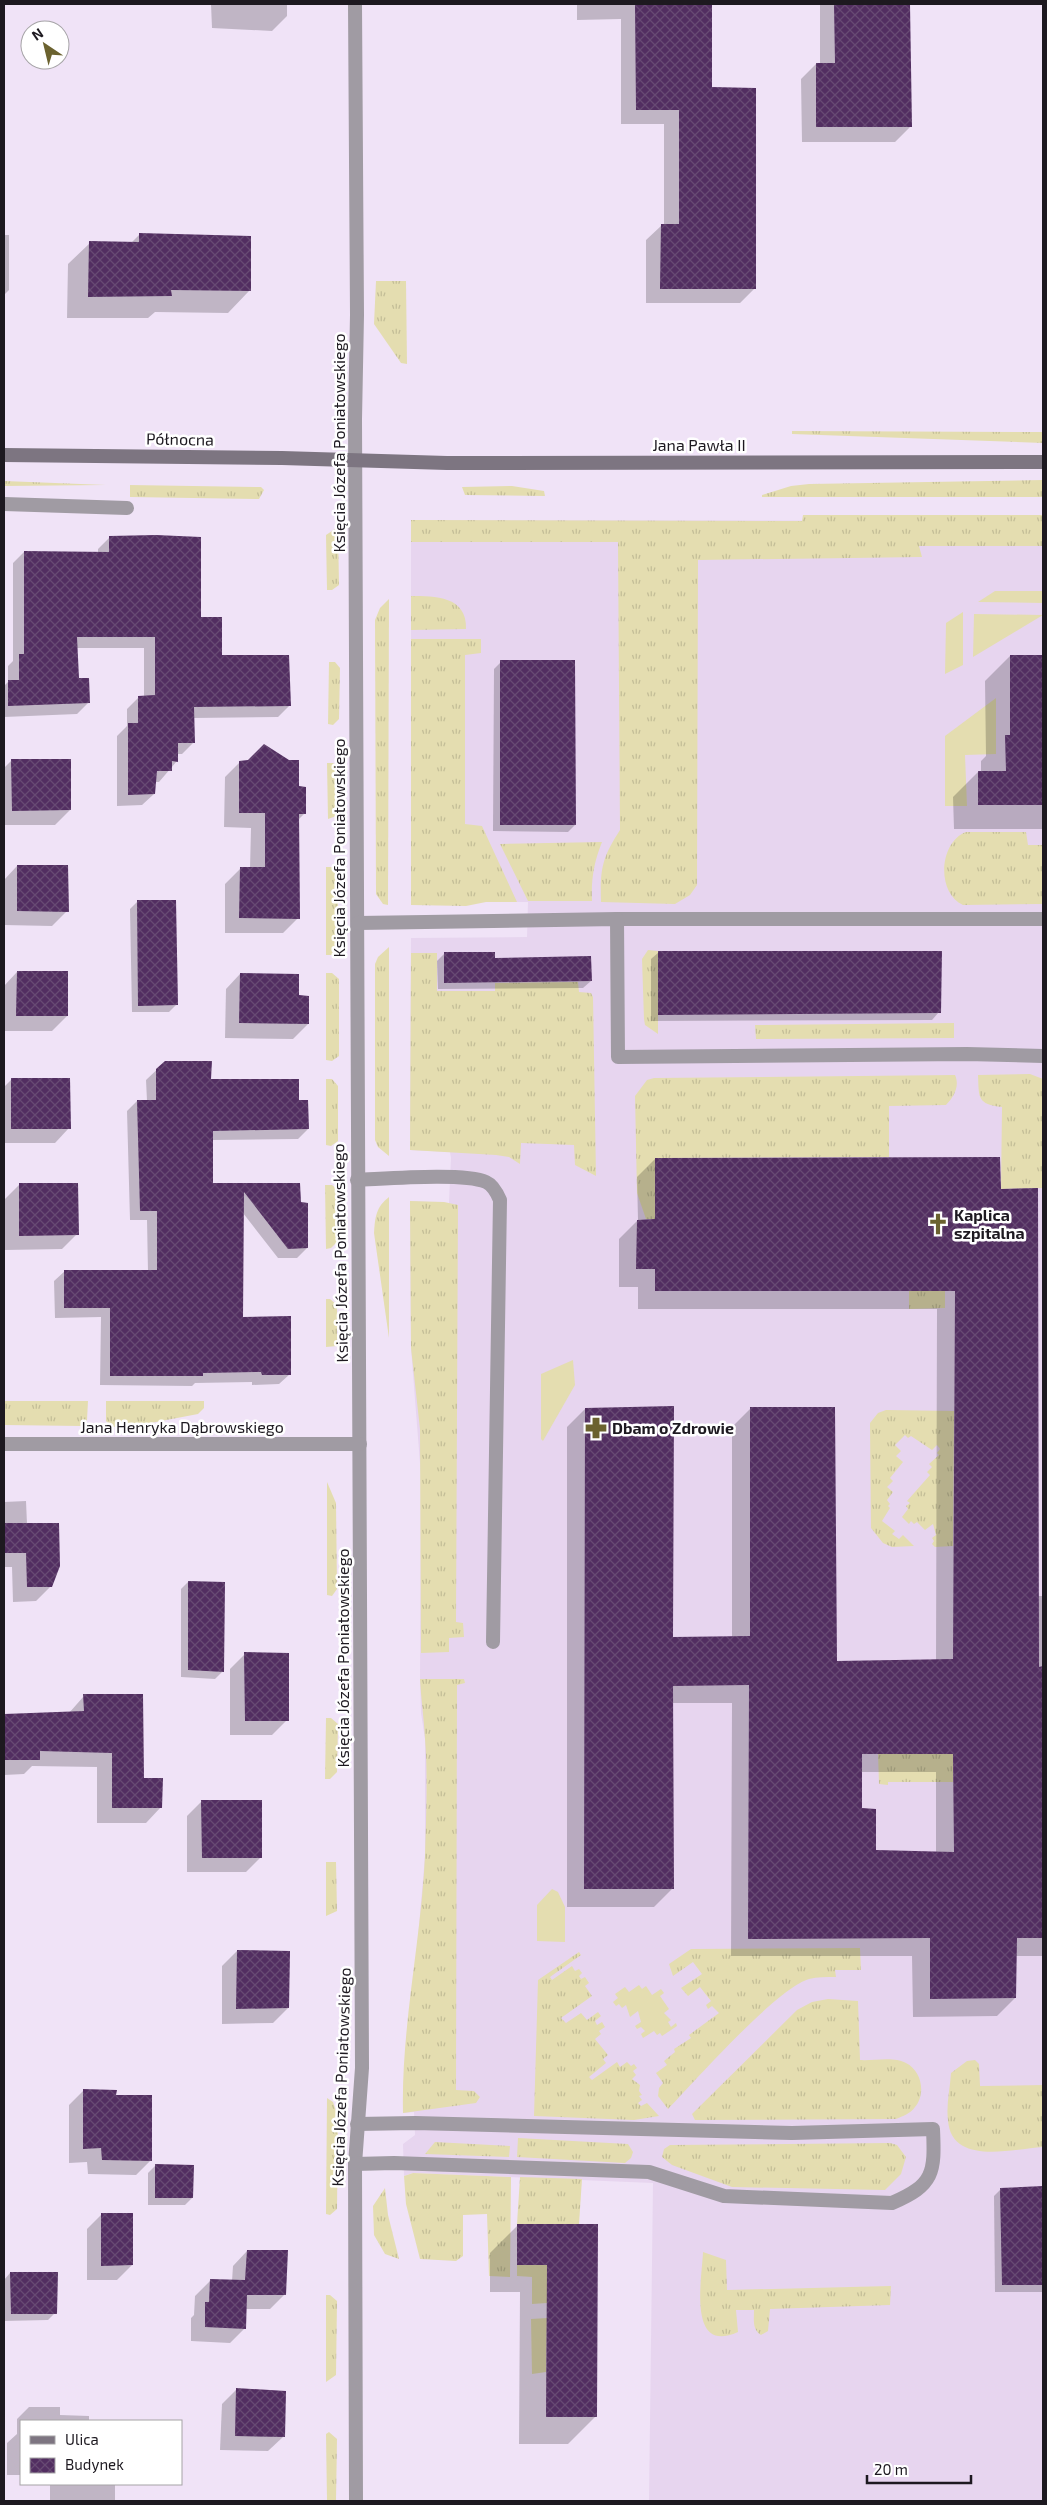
<svg xmlns="http://www.w3.org/2000/svg" width="1047" height="2505" font-family="'Exo 2',sans-serif">
<defs>
<pattern id="grass-tufts" width="24" height="20" patternUnits="userSpaceOnUse" patternTransform="scale(1.25)"><rect width="24" height="20" fill="#e4ddb0"/><path d="M3 7l-1-3M5 7V3M7 7l1-3M15 17l-1-3M17 17v-4M19 17l1-3" fill="none" stroke="#c3bd97"/></pattern>
<pattern id="building-cross-hatch" width="8" height="8" patternUnits="userSpaceOnUse" patternTransform="scale(1.25)"><rect width="8" height="8" fill="#522e61"/><path d="M0 0l8 8M0 8l8-8" fill="none" stroke="#674a73"/></pattern>
</defs>
<rect width="100%" height="100%" fill="#f0e3f7"/>
<path fill="#e7d5ef" d="M411,520L1043,521V2501H649L653,2183L413,2173L404,2176L403,2144L415,2135L414,2112L403,2113L425,1856V1739L421,1713L420,1679L421,1476L411,1348L410,1201L449,1203L451,1158L450,1152L410,1150L411,938L527,937L528,902H486L411,655Z"/>
<g fill="url(#grass-tufts)">
<path d="M376,281H406L407,364L401,363L374,324Z"/>
<path d="M792,431L1043,432V443L792,434Z"/>
<path d="M1043,480V497H762V495L791,486L809,484Z"/>
<path d="M4,481L106,485L4,486Z"/>
<path d="M130,485L261,487L264,490L259,499L130,497Z"/>
<path d="M512,486L544,491L545,496L465,495L462,487Z"/>
<path d="M803,515H1043V546H919L922,557L698,560L697,885L690,895L675,904L601,902C600,869 602,858 620,830L618,542H411V520L802,521Z"/>
<path d="M335,529H338L339,585L332,590H327L326,535Z"/>
<path d="M411,596C435,596 467,596 466,629L411,630Z"/>
<path d="M389,599L388,905L383,904L376,894L375,620L380,608Z"/>
<path d="M411,639H481V653L465,655V824L482,826L517,902H486L466,906L411,905Z"/>
<path d="M329,662H335L340,668L339,719L333,725L328,724Z"/>
<path d="M327,763H333L339,768V815L328,819Z"/>
<path d="M966,832H1026L1028,845H1043V904L963,905C936,893 939,842 966,832Z"/>
<path d="M602,842C594,862 591,879 592,901H528L500,844Z"/>
<path d="M326,867H332L338,873V949L333,955H326Z"/>
<path d="M389,947V1156L378,1147L375,1140V964L378,957Z"/>
<path d="M648,950L658,951V1034L645,1025L644,1019L642,959Z"/>
<path d="M411,953H437V991H495V983L578,982L579,992L591,993L593,997L596,1176L575,1165L574,1145L521,1143L520,1164L509,1157L496,1155L410,1150Z"/>
<path d="M326,973H332L339,979V1056L332,1061L326,1060Z"/>
<path d="M954,1023V1038L756,1039L755,1025Z"/>
<path d="M1030,1074L1043,1079V1188L1001,1189L1002,1107C977,1104 979,1098 978,1075Z"/>
<path d="M955,1075C960,1086 954,1097 946,1105L889,1106V1157L655,1158V1219H646L637,1193L635,1096L647,1080L654,1078Z"/>
<path d="M326,1079H332L338,1086V1141L331,1146L326,1145Z"/>
<path d="M325,1185H332L338,1190L337,1242L331,1248L326,1249Z"/>
<path d="M389,1197V1338L374,1233C375,1217 376,1207 389,1197Z"/>
<path d="M410,1201L444,1202L458,1205L456,1622L463,1623L464,1637L449,1638V1652L421,1653L420,1429L411,1348Z"/>
<path d="M909,1290L945,1291V1308L909,1309Z"/>
<path d="M326,1299H330L337,1305V1346L326,1347Z"/>
<path d="M4,1401H88L87,1420L81,1426L4,1425Z"/>
<path d="M106,1401H204V1408L198,1414L135,1426L112,1427L106,1421Z"/>
<path d="M886,1410L954,1411L953,1546L935,1547L932,1544L934,1541L932,1538L936,1535L933,1524L925,1530L917,1522L914,1524L911,1521L909,1524L902,1517L908,1509L906,1506L910,1503L907,1501L930,1475L927,1472L932,1467L929,1464L939,1455L937,1453L940,1449L937,1445L932,1450L911,1436L908,1438L905,1435L895,1445L901,1451L896,1456L903,1462L890,1478L893,1481L887,1487L893,1492L887,1500L890,1504L888,1506L890,1508L882,1521L895,1531L892,1534L899,1539L903,1535L914,1546L892,1547L883,1543L871,1528L870,1423L878,1413Z"/>
<path d="M327,1482L336,1503L337,1589L332,1596L327,1595Z"/>
<path d="M420,1679H464L465,1683L457,1685L456,2090L474,2091L480,2097L476,2103L403,2113C401,2027 421,1942 425,1856C426,1821 428,1774 425,1739C424,1719 421,1699 420,1679Z"/>
<path d="M326,1718H331L338,1724L337,1772L330,1779H325Z"/>
<path d="M878,1754H953V1782H888V1785L879,1784Z"/>
<path d="M326,1862H336L337,1911L326,1916Z"/>
<path d="M860,1948L861,1970H835L836,1977C827,1977 817,1977 809,1979C777,1988 695,2081 668,2109L658,2096L659,2088L663,2083L656,2073L667,2065L664,2061L675,2052L674,2049L691,2038L689,2035L719,2013L712,2006L708,2009L706,2005L711,2001L700,1987L688,1996L681,1988L702,1974L693,1962L673,1976L669,1964L691,1949Z"/>
<path d="M579,1952L581,1955L550,1977L552,1980L572,1966L575,1971L579,1969L582,1973L579,1976L581,1979L585,1977L589,1983L585,1986L592,1996L561,2018L566,2023L581,2013L587,2020L598,2012L601,2016L595,2021L597,2025L602,2022L605,2027L599,2031L601,2034L595,2039L608,2055L603,2059L606,2063L589,2077L592,2080L617,2062L620,2067L627,2062L631,2066L634,2064L637,2068L633,2071L636,2075L632,2079L640,2085L639,2091L642,2095L639,2096L642,2100L638,2103L641,2106L647,2103L659,2116L634,2120L534,2116L538,1980Z"/>
<path d="M828,1999L858,2001L860,2060C873,2061 894,2056 906,2063C922,2071 926,2094 915,2107C910,2114 903,2116 896,2119L695,2120L692,2114L797,2010L812,2002Z"/>
<path d="M975,2060L979,2064L980,2086L1043,2085V2147C1012,2149 951,2166 948,2120C946,2105 950,2089 951,2073L967,2061Z"/>
<path d="M327,2098L333,2102L338,2118L337,2209L330,2215L326,2214Z"/>
<path d="M518,2138L628,2144L633,2152L631,2158L625,2163L517,2157Z"/>
<path d="M435,2142L510,2146L509,2157L425,2154Z"/>
<path d="M890,2143L897,2145L906,2157L901,2174L885,2190L732,2187L672,2165L662,2157L664,2149L670,2145Z"/>
<path d="M413,2173L511,2177L510,2277L489,2276L487,2214L463,2215V2256L456,2261L420,2259L406,2204L404,2176Z"/>
<path d="M520,2177L582,2179L579,2224H517Z"/>
<path d="M385,2188L388,2215L399,2259L385,2254L374,2235L373,2206Z"/>
<path d="M703,2252L726,2260L727,2290L891,2286L890,2305L770,2309L768,2331L761,2335C752,2329 754,2320 754,2310H736L738,2332C687,2355 702,2279 703,2252Z"/>
<path d="M326,2295H330L337,2301L336,2375L326,2382Z"/>
<path d="M329,2432L337,2439L336,2501H327L326,2434Z"/>
</g>
<g fill="#e4ddb0">
<path d="M995,591H1043V603L978,602Z"/>
<path d="M963,612V665L945,674L946,623Z"/>
<path d="M974,614L1043,615L973,657Z"/>
<path d="M996,698V754L965,755L967,806H945V736Z"/>
<path d="M573,1360L575,1385L543,1441L541,1439V1374Z"/>
<path d="M552,1889L558,1892L565,1907V1942L537,1941V1905Z"/>
<path d="M639,1985L642,1989L646,1986L652,1995L661,1989L664,1993L660,1996L669,2009L664,2013L671,2020L668,2022L671,2027L676,2023L677,2026L662,2036L660,2033L657,2035L654,2031L643,2038L641,2034L645,2031L641,2027L637,2029L635,2026L641,2022L638,2011L630,2017L626,2005L622,2008L619,2004L616,2006L613,2002L618,1998L615,1994L625,1987L629,1992Z"/>
<path d="M517,2265H547V2303L532,2304V2277L517,2276Z"/>
<path d="M547,2318L546,2372L532,2374L531,2319Z"/>
</g>
<g fill="#0003" fill-rule="evenodd">
<path d="M211,4H287V16L272,31L212,28Z"/>
<path d="M577,4H711V89L755,288L740,303H646V240L661,226H664V124H621V19L577,20Z"/>
<path d="M820,4H909L910,127L895,142H802L801,79L816,64H820Z"/>
<path d="M140,234L249,291L228,313L155,312L148,318H67L68,264L90,243H131Z"/>
<path d="M4,235H9V290L4,295Z"/>
<path d="M110,537L199,618L221,656L290,705L278,717L193,718V743L182,754H177V761L159,782H155L154,794L142,805L117,806V736L127,726V709L139,697H144V648H76L77,679L88,703L77,714L4,717V686L8,682V666L13,661V563L24,552L98,553V549Z"/>
<path d="M1010,656H1043V829H954L953,797L978,772H981V761L986,756L985,681Z"/>
<path d="M501,662L575,825L568,832L493,831L494,669Z"/>
<path d="M12,760L70,810L55,825H4V768Z"/>
<path d="M240,762H248L298,788L305,813L298,820V918L283,933H225V884L240,869H250L251,828L224,827L225,777Z"/>
<path d="M17,866L67,911L52,926L4,925V880Z"/>
<path d="M137,902L176,1005L169,1012H132L130,909Z"/>
<path d="M659,952L939,1012L932,1020L651,1021V959Z"/>
<path d="M445,953L494,959L591,981L583,988L438,989L437,961Z"/>
<path d="M17,972L67,1016L52,1031H4V986Z"/>
<path d="M240,974L298,996L308,1024L293,1039L225,1038L226,989Z"/>
<path d="M165,1062L210,1080L297,1101L308,1129L298,1139L212,1140V1184L299,1204L307,1248L297,1258H278L243,1213L241,1318L290,1374L279,1384L252,1385V1382L195,1383L192,1386L100,1385L101,1317L55,1318L54,1281L65,1271L148,1272L147,1220H130L127,1111L137,1101H147L146,1080Z"/>
<path d="M12,1079L69,1128L55,1143H4V1087Z"/>
<path d="M655,1159L1000,1190L1038,1596H1043V1956H1016L1015,1998L997,2016L913,2017L912,1956H731L732,1703H672V1889L654,1907H567V1427L585,1409L672,1638L732,1637V1427L750,1409L836,1662L936,1661L937,1309H638V1287H619V1239L638,1220L637,1177ZM861,1772H936V1853L874,1851L861,1809Z"/>
<path d="M20,1184L77,1234L62,1249L5,1250V1199Z"/>
<path d="M26,1501L27,1524L51,1586L36,1601L13,1602L12,1567H4V1502Z"/>
<path d="M188,1582L223,1671L215,1679L181,1677V1589Z"/>
<path d="M245,1654L287,1720L272,1735H230V1669Z"/>
<path d="M84,1696L161,1807L146,1823H97V1767L32,1766L24,1774L4,1775V1715L69,1713Z"/>
<path d="M202,1801L261,1857L246,1872H187V1816Z"/>
<path d="M237,1951L288,2008L273,2023L222,2024V1966Z"/>
<path d="M84,2090L115,2096L151,2160L136,2175L88,2174L87,2162L69,2163V2105Z"/>
<path d="M156,2165L192,2198L185,2205H148V2173Z"/>
<path d="M1043,2188V2292H995L994,2196L1001,2189Z"/>
<path d="M102,2214L132,2265L117,2280H87V2229Z"/>
<path d="M518,2225H596V2416L568,2444H519L520,2292H490V2253Z"/>
<path d="M247,2251L285,2294L270,2309H246L245,2328L230,2343L191,2341V2318L194,2315L195,2296L210,2281H232L233,2266Z"/>
<path d="M10,2273L55,2313L48,2320L4,2321V2280Z"/>
<path d="M237,2389L283,2437L268,2451L220,2450L222,2404Z"/>
<path d="M29,2407H60V2415L89,2416V2421H21V2475H7V2443L17,2434V2419Z"/>
<rect x="50" y="2484" width="65" height="17"/>
</g>
<g fill="url(#building-cross-hatch)" fill-rule="evenodd">
<path d="M635,4H712V87L756,88V289H660L661,224H679V110H636Z"/>
<path d="M834,4H910L912,127H816V63H835Z"/>
<path d="M139,233L251,236V291L171,290L172,296L88,297L89,241L139,242Z"/>
<path d="M156,535L201,537V617H222V655H289L291,706L194,707L195,743H178V762L172,761V771H157L155,794L128,795V723H138V696L155,695V637H77L79,678H89L90,703L8,706V680H19V654H24V551L109,552V536Z"/>
<path d="M1010,655H1043V805H978V771H1006L1005,735H1010Z"/>
<path d="M500,660H575L576,825H500Z"/>
<path d="M264,744L289,760H299V786L306,787V814H299L300,919L239,918L240,867H265V813H239V761L248,760Z"/>
<path d="M11,759H71V810L12,811Z"/>
<path d="M17,865H68L69,912L17,911Z"/>
<path d="M137,900H176L178,1005L138,1006Z"/>
<path d="M658,951H942L941,1013L658,1015Z"/>
<path d="M444,952H495V958L591,956L592,981L444,983Z"/>
<path d="M17,971H68V1016H16Z"/>
<path d="M240,973L299,974V995L309,996V1024L239,1023Z"/>
<path d="M165,1061H212L211,1079H299V1100H308L309,1129L213,1131V1183H300L301,1202L308,1203V1248L288,1249L244,1192L243,1317L291,1316V1375H262L261,1372L203,1373V1376H110V1308H64V1270H157V1211H140L137,1100H156V1069Z"/>
<path d="M11,1078H70L71,1129H11Z"/>
<path d="M1000,1157L1001,1189L1038,1188L1039,1667L1043,1666V1938H1017L1016,1998L930,1999V1938L748,1939L749,1685L673,1686L674,1889H584L585,1408L674,1406L673,1637L750,1636V1407H835L837,1661L953,1659L955,1291H655V1269H636L637,1220L655,1219V1158ZM862,1754H953L954,1852L876,1850V1809L862,1808Z"/>
<path d="M19,1183H78L79,1235L19,1236Z"/>
<path d="M4,1523H59L60,1566L52,1587H27L26,1553H4Z"/>
<path d="M188,1581L225,1582L224,1672L188,1670Z"/>
<path d="M244,1652L289,1653V1721H245Z"/>
<path d="M83,1694H143L144,1778H163L162,1808H112V1753L40,1751V1760H4V1714L84,1711Z"/>
<path d="M201,1800H262V1858H202Z"/>
<path d="M237,1950L290,1951L289,2008L236,2009Z"/>
<path d="M83,2089L117,2090L116,2095H152V2161L102,2160L101,2148L83,2149Z"/>
<path d="M155,2164L194,2165L193,2198H155Z"/>
<path d="M1043,2186V2285H1002L1000,2188Z"/>
<path d="M101,2213H133V2265L101,2266Z"/>
<path d="M517,2224H598L597,2417H546L547,2265H517Z"/>
<path d="M247,2250H288L286,2295H247L246,2329L205,2327V2302H209L210,2279L245,2280Z"/>
<path d="M10,2272H58L57,2314H11Z"/>
<path d="M236,2388L286,2391L285,2437L235,2436Z"/>
</g>
<g fill="none" stroke-linecap="round" stroke-linejoin="round">
<g stroke="#a09ba3" stroke-width="14">
<path d="M355,4L357,315L355,419C357,968 360,1518 362,2068L355,2164L356,2501"/>
<path d="M4,504L127,508"/>
<path d="M617,919H1043"/>
<path d="M358,923L617,919L618,1057L967,1054L1043,1056"/>
<path d="M357,1180C383,1179 464,1172 486,1182C493,1185 497,1193 500,1200L493,1642"/>
<path d="M4,1444H360"/>
<path d="M355,2164L394,2163L649,2172L724,2196L892,2203C934,2185 935,2173 933,2129L792,2133L415,2123L357,2124"/>
</g>
<path stroke="#7d7581" stroke-width="14" d="M4,455L282,458L447,463L1043,462"/>
</g>
<defs>
<g id="church-bare" transform="scale(1.725)"><path d="M-1.2-6h2.4v3.5h3.3v2.4h-3.3V6h-2.4V-.1h-3.3v-2.4h3.3Z" fill="#6b622f" stroke="#fff" stroke-width="2.5" paint-order="stroke"/></g>
<g id="pharmacy-bare" transform="scale(1.725)"><path d="M-2-6h4v4h4v4h-4v4h-4v-4h-4v-4h4Z" fill="#6b622f" stroke="#fff" stroke-width="2.5" paint-order="stroke"/></g>
</defs>
<g fill-rule="evenodd">
<use href="#church-bare" x="938" y="1224"/>
<use href="#pharmacy-bare" x="596" y="1428"/>
</g>
<g text-anchor="middle" stroke-width="5" stroke-linejoin="round" paint-order="stroke">
<g font-size="16" fill="#1d1920" stroke="#fff">
<text transform="translate(180 439) rotate(1)" y="6">Północna</text>
<text transform="translate(339 443) rotate(-90)" y="6">Księcia Józefa Poniatowskiego</text>
<text x="699" y="451">Jana Pawła II</text>
<text transform="translate(339 848) rotate(-90)" y="6">Księcia Józefa Poniatowskiego</text>
<text transform="translate(340 1253) rotate(-91)" y="6">Księcia Józefa Poniatowskiego</text>
<text x="182" y="1433">Jana Henryka Dąbrowskiego</text>
<text transform="translate(343 1658) rotate(-90)" y="6">Księcia Józefa Poniatowskiego</text>
<text transform="translate(341 2077) rotate(-88)" y="6">Księcia Józefa Poniatowskiego</text>
</g>
<g font-size="16" font-weight="bold" fill="#1d1920" stroke="#fff" text-anchor="start">
<text x="954" y="1221">Kaplica<tspan x="954" dy="18">szpitalna</tspan></text>
<text x="612" y="1434">Dbam o Zdrowie</text>
</g>
</g>
<rect width="1047" height="2505" fill="none" stroke="#1d1920" stroke-width="10"/>
<rect x="20" y="2420" width="162" height="65" fill="#ffffff" stroke="#a5a3a6"/>
<rect x="30" y="2436" width="25" height="8" fill="#7d7581" stroke="#a5a3a6"/>
<text x="65" y="2445" font-size="15" fill="#1d1920">Ulica</text>
<rect x="30" y="2458" width="25" height="15" fill="url(#building-cross-hatch)" stroke="#a5a3a6"/>
<text x="65" y="2470" font-size="15" fill="#1d1920">Budynek</text>
<g transform="translate(45 45) rotate(325)"><circle r="24" fill="#ffffff" stroke="#a5a3a6"/>
<path d="M0-4L9 19L0 12L-9 19Z" fill="#6b622f"/>
<text y="-8" font-size="14" font-weight="bold" text-anchor="middle" fill="#1d1920">N</text>
</g>
<path d="M867 2475v8h104v-8" fill="none" stroke="#1d1920" stroke-width="2.5"/>
<text x="874" y="2475" font-size="15" fill="#1d1920" stroke="#ffffff" stroke-width="4" paint-order="stroke">20 m</text>
</svg>
